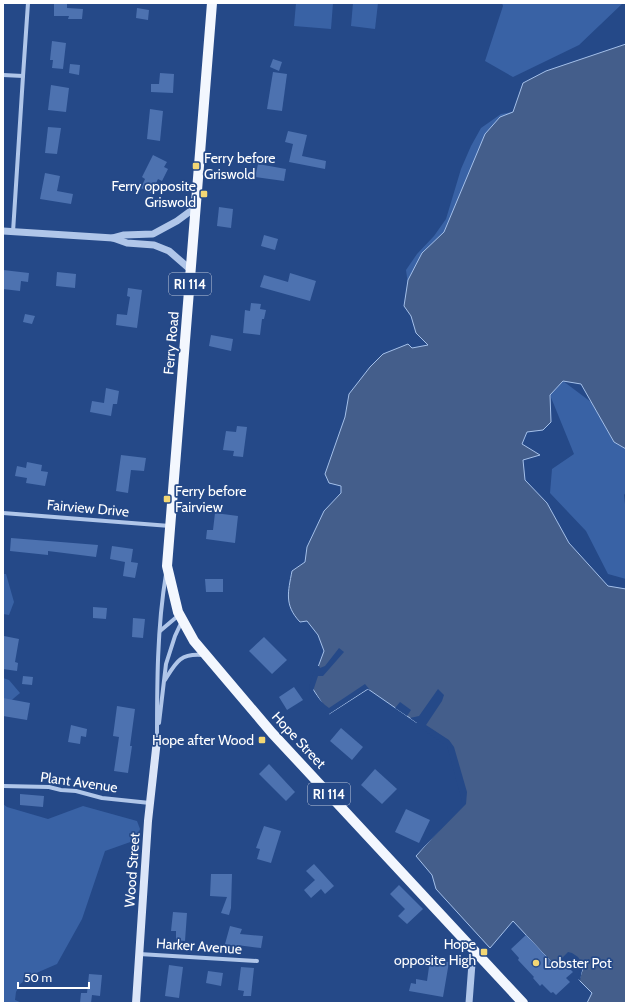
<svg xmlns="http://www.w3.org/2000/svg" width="629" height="1006" font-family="Cabin,sans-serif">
<rect width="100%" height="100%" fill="#254988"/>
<g fill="#3962a5">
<path d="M296,3H333L331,29L294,26Z"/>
<path d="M353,3H378L375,29L351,26Z"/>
<path d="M502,3H623L579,45L513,77L485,61L503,6Z"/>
<path d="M513,112L457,217L408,285L406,270L417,254L434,236L446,219L461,169L471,146L481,128L501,114Z"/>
<path d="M563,381L591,402L614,442L626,449V492L624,495L626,513V579L608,574L586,531L550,493L552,469L574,454L550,395Z"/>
<path d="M3,574H6L14,602L9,615L3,614Z"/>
<path d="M3,678L9,680L20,693L7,704H3Z"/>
<path d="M3,804L7,807L48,819L83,806L137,821L140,829L136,840L105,851L82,919L57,964L34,974L20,984L16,992L15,1000L22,1003H3Z"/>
</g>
<path fill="#445e8b" stroke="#a4c0ea" d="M626,44V449L614,442L581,384L563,381L550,395L551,422L543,430L527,432L522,444L540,455L523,460L525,480L547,503L569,543L608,586L626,589V1003H587L592,993L579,980L583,968L570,955L556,967L513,921L490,948L436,889L432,875L416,856L464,802L449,745L368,689L329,714L311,686L324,651L318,635L307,621L300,622C284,605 288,592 292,571L305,562L307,547L324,511L341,493V486L329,483L325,474L345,417L349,394L370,367L383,354L408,344L412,348L428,345L416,333L411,316L404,306L408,280L422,253L444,232L485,134L500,117L513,112L523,83L546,71Z"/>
<g fill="#254988">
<path d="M339,648L344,652L323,676H318L313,691L320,700L325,705L329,708L365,684L370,690L367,689L329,714H326L310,694L309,686L316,666H319L320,668L325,666Z"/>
<path d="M438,689L444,695L442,701L426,725L449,740L454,747L467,792L466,804L414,857V854L462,801L447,746L419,727L416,725L417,723L410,718L419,716Z"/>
<path d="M400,702L411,710L407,716L395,708Z"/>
<path d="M568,952L572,953L578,957L583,965L580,981L578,978L580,969L570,958L557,969L554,966Z"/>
</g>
<g fill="#4d72b0">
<path d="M54,3H67V8L83,9L82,19H68L69,16H54Z"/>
<path d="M137,8L149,10L148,20L136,18Z"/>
<path d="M52,41L66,43L63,69L52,68L53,60H50Z"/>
<path d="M273,59L282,62L279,71L270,67Z"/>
<path d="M70,64L80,65L79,75L69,73Z"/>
<path d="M273,72L287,74L282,111L267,109Z"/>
<path d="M160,73L174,74L173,93L151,92V84H159Z"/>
<path d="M51,85L69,88L66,112L48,110Z"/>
<path d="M150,109L163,111L160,141L147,139Z"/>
<path d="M48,127L61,128L57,154L45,153Z"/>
<path d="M288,131L307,135L302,156L326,161L325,169L289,162L293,144L285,142Z"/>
<path d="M153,155L167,162L164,167L168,169L162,181L158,179L151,193L141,188L145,179L142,177Z"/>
<path d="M258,164L286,169L284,181L255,177Z"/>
<path d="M45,173L60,176L57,191L73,194L71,204L40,199Z"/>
<path d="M219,207L233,209L231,228L217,226Z"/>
<path d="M264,235L278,239L275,250L261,246Z"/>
<path d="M3,270L29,273L28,282L21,281L20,291L3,289Z"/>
<path d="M57,272L76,274L75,288L56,286Z"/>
<path d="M290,273L316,281L310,301L260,287L264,275L288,282Z"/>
<path d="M128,288L142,290L137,328L116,325L117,314L127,315L130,297L127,296Z"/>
<path d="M251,303L261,304L260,309L266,310L264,319H262L260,335L243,333L245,310L250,311Z"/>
<path d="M25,314L35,316L32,324L23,322Z"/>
<path d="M211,335L233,339L231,351L209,346Z"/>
<path d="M106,388L119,391L117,404H113L111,416L90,412L92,401L104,403Z"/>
<path d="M237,426L247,427L243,457L233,456L234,451L223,450L226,431L236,432Z"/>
<path d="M121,455L146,458L144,471L131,470L128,493L116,491Z"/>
<path d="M27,462L42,465L41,471L48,472L45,486L26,483L27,478L15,476L17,466L26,468Z"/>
<path d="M215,513L238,516L235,543L206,539L207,530H213Z"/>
<path d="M11,538L98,545L96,557L48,551V555L10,551Z"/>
<path d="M112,546L133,549L131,562L138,563L135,578L123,576L125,562L110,559Z"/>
<path d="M205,579H223V592H206Z"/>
<path d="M93,607L107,608L106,619L93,618Z"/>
<path d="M133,618L145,619L143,638L132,637Z"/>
<path d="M4,636L19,639L15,662L18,663L17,671L3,669Z"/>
<path d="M264,637L287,660L272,674L249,651Z"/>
<path d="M23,676L33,677L32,685L22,684Z"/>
<path d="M294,687L303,700L287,710L279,697Z"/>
<path d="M3,698L30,703L27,720L3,716Z"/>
<path d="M117,706L135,709L130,746H132L128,773L114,771L119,737L113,736Z"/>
<path d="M71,725L87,729L86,737L81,736L80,744L68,742Z"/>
<path d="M341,728L363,747L352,760L330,741Z"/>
<path d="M269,764L295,792L286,801L259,774Z"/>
<path d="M375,769L397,789L382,804L361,785Z"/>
<path d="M20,794L44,796L43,807L20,805Z"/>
<path d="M406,809L430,820L419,843L395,832Z"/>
<path d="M264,826L281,831L271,863L257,859L260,849L256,848Z"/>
<path d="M314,864L334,886L325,894L321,889L311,898L304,890L315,880L306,871Z"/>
<path d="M211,874H232L231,908L229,915L221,913L227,897L210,896Z"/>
<path d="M399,885L423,909L407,924L398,916L405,909L390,894Z"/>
<path d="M173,912L187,913L185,941L176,940V931H171Z"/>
<path d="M230,926L242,929L240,934L263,936L261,948L237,945V947L225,944Z"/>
<path d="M526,935L558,969L564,963L573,972L566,978L570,982L556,995L553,992L551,993L542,984L540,986L533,978L534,977L518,960L519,958L511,949Z"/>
<path d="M430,960L449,962L443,997L409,991L411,983L416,984V979L427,981Z"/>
<path d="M169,965L183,967L179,998L165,996Z"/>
<path d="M241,967L254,968L251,996H243L244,991L238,990Z"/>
<path d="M208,971L223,973L221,986L206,983Z"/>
<path d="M89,974L102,975L100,996L92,995L91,1003H80L81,993H87Z"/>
</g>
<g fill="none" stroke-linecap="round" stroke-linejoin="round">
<g stroke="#b0c6e9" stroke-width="4">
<path d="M3,75L23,76"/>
<path d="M13,232L23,76L28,3"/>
<path d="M3,513L170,526"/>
<path d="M160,631L179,615"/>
<path d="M165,680C176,662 180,653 203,655"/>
<path d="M159,723L166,664L175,636L182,621"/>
<path d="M157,740C157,685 157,628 166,574"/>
<path d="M3,786L49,787L61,790L76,791L102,798L150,803"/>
<path d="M139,954L257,961"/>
</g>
<g stroke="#b0c6e9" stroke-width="7">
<path d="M3,231L113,238L127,243L154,245L169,251L191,270"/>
<path d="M113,238L124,235L153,234L177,221L196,207"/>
<path d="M469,1003L473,950"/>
</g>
<path stroke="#dbe5f8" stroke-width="8" d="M136,1003L148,821L157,740"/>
<path stroke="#f3f7fe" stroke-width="10" d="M212,3L167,566L178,612L194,641L272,733L523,1003"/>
</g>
<g fill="#f3d774" stroke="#254988" stroke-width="1.5">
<rect x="192" y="162" width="8" height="8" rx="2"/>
<rect x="200" y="190" width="8" height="8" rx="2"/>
<rect x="163" y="495" width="8" height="8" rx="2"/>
<rect x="258" y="736" width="8" height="8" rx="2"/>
<rect x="480" y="948" width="8" height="8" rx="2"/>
<circle cx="536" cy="963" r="4"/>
</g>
<g text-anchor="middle" stroke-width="3.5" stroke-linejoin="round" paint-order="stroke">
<g fill="#254988" stroke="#bec8db" stroke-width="1">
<rect x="169" y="273" width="42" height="22" rx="3"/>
<rect x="308" y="783" width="42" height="22" rx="3"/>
</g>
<g font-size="13" font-weight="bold" fill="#fff">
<text x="190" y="289">RI 114</text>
<text x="329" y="799">RI 114</text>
</g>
<g font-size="14" fill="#fff" stroke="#254988" text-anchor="start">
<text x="204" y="163">Ferry before<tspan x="204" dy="16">Griswold</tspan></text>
<text x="196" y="191" text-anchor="end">Ferry opposite<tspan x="196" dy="16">Griswold</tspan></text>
<text x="175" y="496">Ferry before<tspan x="175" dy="16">Fairview</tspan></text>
<text x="254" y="745" text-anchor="end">Hope after Wood</text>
<text x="476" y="949" text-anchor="end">Hope<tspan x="476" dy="16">opposite High</tspan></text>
<text x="544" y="968">Lobster Pot</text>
</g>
<g font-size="14" fill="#fff" stroke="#254988">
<text transform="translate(171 343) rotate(-85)" y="5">Ferry Road</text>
<text transform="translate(88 508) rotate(5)" y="5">Fairview Drive</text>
<text transform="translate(299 740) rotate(47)" y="5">Hope Street</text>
<text transform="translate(79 782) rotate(8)" y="5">Plant Avenue</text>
<text transform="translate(132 870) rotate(-86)" y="5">Wood Street</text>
<text transform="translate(199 946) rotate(4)" y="5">Harker Avenue</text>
</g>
</g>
<rect width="629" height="1006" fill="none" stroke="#ffffff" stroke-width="8"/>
<path d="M18 982v6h71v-6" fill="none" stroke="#ffffff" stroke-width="2"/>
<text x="24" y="982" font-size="12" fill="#ffffff" stroke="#254988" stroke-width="3" paint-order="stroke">50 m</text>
</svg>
